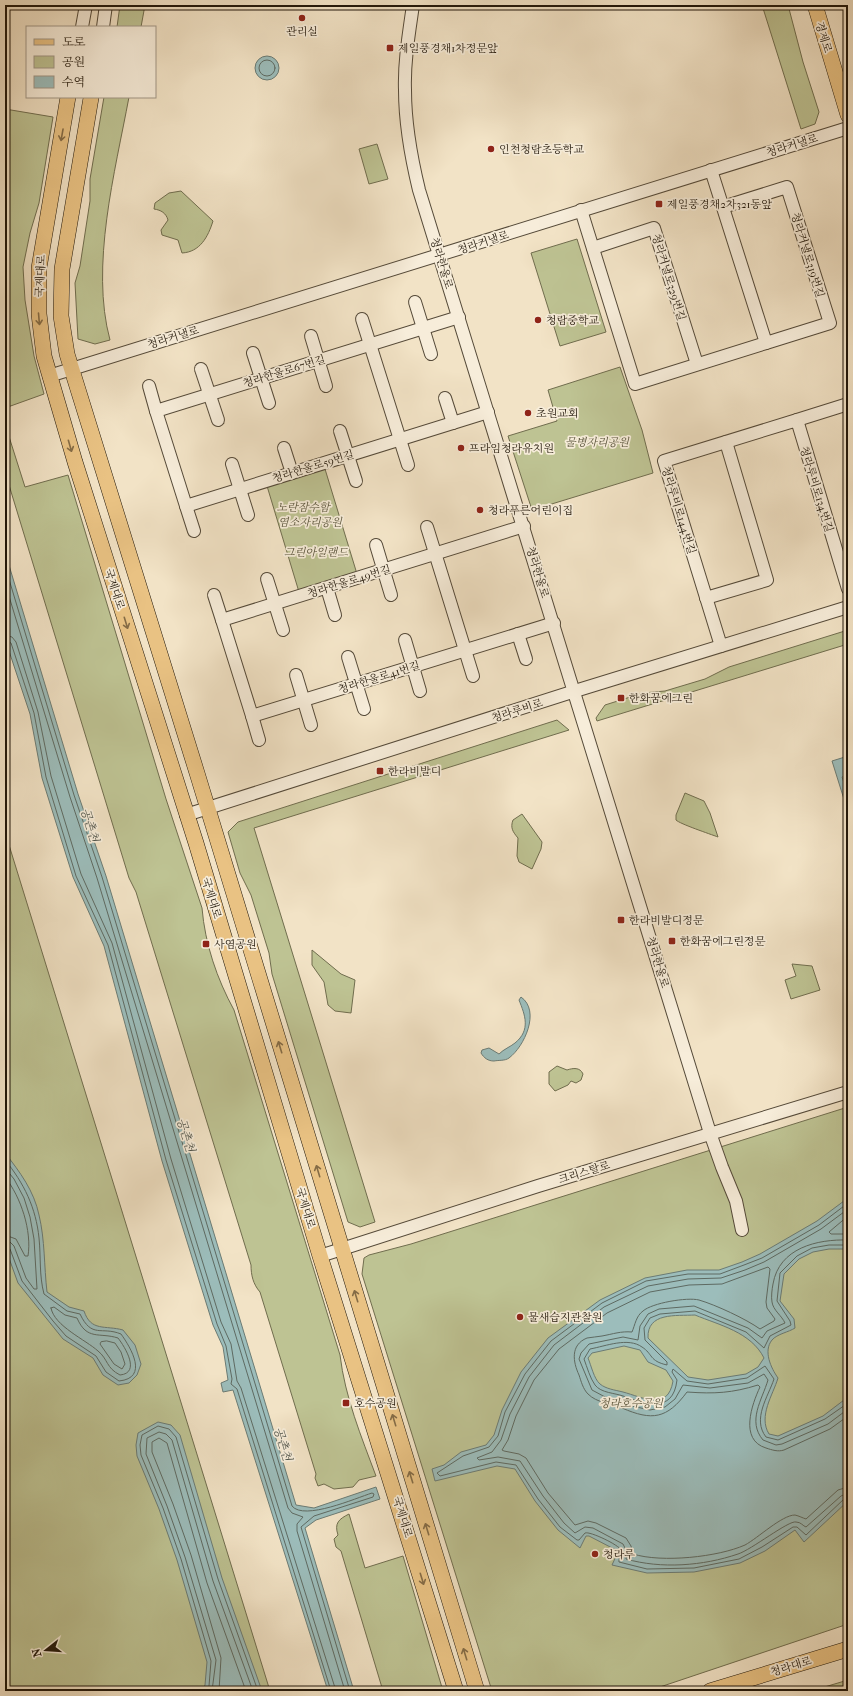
<svg xmlns="http://www.w3.org/2000/svg" width="853" height="1696" font-family="'IM FELL French Canon','Noto Serif KR',serif">
<rect width="100%" height="100%" fill="#f2e3c6"/>
<filter id="stains"><feTurbulence type="fractalNoise" baseFrequency=".005" numOctaves="4"/><feColorMatrix values="0 0 0 0 .2 0 0 0 0 .09 0 0 0 0 .02 0 0 0 .5 -.17"/></filter>
<radialGradient id="worn" r=".72"><stop offset=".6" stop-color="#630" stop-opacity="0"/><stop offset="1" stop-color="#630" stop-opacity=".3"/></radialGradient>
<g fill="#bec393" stroke="#706d4e">
<path d="M120,5H145L141,27H117Z"/>
<path d="M762,5H788L803,62L819,112L815,124L801,129Z"/>
<path d="M104,97H129C115,172 90,266 110,340L95,344L78,339L75,283L80,266L90,201V179Z"/>
<path d="M5,109L53,117L39,203L30,233L23,267L25,300L34,356L44,394L5,408Z"/>
<path d="M377,144L388,179L369,184L359,149Z"/>
<path d="M181,191L213,221C208,237 200,252 182,253L178,240L162,235L161,230L168,220C166,213 161,210 154,209L155,203L169,193Z"/>
<path d="M577,239L606,332L560,346L531,253Z"/>
<path d="M620,367L642,430L653,473L532,510L508,436L557,421L548,390Z"/>
<path d="M5,424L25,487L68,475L166,799L202,908C205,944 217,979 234,1010L340,1355C345,1397 361,1436 376,1476L359,1480L353,1487L334,1489L324,1484L318,1486L315,1478L316,1474L260,1292C253,1284 251,1275 251,1265L136,892L129,878L5,472Z"/>
<path d="M325,469L357,574L299,592L267,486Z"/>
<path d="M848,630V644L597,721L596,718L605,705L643,693L665,691L705,679L729,667Z"/>
<path d="M557,720L569,730L254,828L375,1222L360,1227L348,1222L272,974L269,953L251,895L240,873L228,832L238,822Z"/>
<path d="M685,793L704,801L710,813L718,837C710,834 680,824 676,820V815Z"/>
<path d="M522,814L542,842L541,849L532,869L519,862L517,856L518,838C513,832 510,828 513,820Z"/>
<path d="M5,832L270,1691H5Z"/>
<path d="M312,950L341,974L355,980L351,1013L335,1011L328,1005L324,982L312,965Z"/>
<path d="M792,964L812,966L820,990L791,999L785,980L796,976Z"/>
<path d="M557,1066L567,1070C573,1068 580,1067 583,1074L581,1080L576,1083L571,1081L568,1085L555,1091L549,1084V1072Z"/>
<path d="M848,1107V1624L648,1691H492L362,1274L364,1258L369,1255L411,1244Z"/>
<path d="M349,1514L365,1568L403,1556L443,1691H383L341,1551L336,1547L334,1539L338,1535C334,1523 339,1519 349,1514Z"/>
<path d="M848,1680V1691H811Z"/>
</g>
<g fill="#9cbdbb" stroke="#6b7b74" fill-rule="evenodd">
<circle cx="267" cy="68" r="12"/>
<path d="M5,552L78,794L106,876L296,1505L314,1508L376,1487L380,1499L316,1520L305,1528L354,1691H328L233,1390L223,1392L221,1383L228,1380L223,1347L213,1325L162,1161L104,946L73,877L42,778L30,714L5,639Z"/>
<path d="M848,756V775L842,777L848,794V812L832,761Z"/>
<path d="M521,997C541,1011 524,1047 509,1058C505,1061 499,1060 494,1061C488,1061 484,1058 481,1053L482,1050L489,1048L499,1054C504,1049 510,1047 515,1043C531,1030 525,1015 519,1000Z"/>
<path d="M5,1153C20,1172 34,1191 39,1215C45,1240 44,1266 47,1292L69,1307L84,1311C91,1332 105,1325 123,1330L135,1345L141,1364L137,1375L129,1383L118,1385L103,1375L93,1358L63,1339L18,1283L5,1247Z"/>
<path d="M848,1198V1249H829L813,1252L799,1259L784,1274L780,1301L794,1319L795,1328C789,1332 777,1334 772,1340C763,1351 771,1368 778,1378C773,1395 758,1416 769,1434L778,1436L823,1416L844,1400L848,1399V1501L804,1542L795,1530L765,1551L740,1563L694,1572L647,1573L612,1565L618,1552L616,1550L589,1536H586L580,1548L558,1530L535,1501L515,1469L497,1466L435,1481L432,1469L444,1465L461,1452L486,1445L494,1435L502,1410L521,1372L548,1338L600,1300L645,1278L687,1270H719L742,1262L760,1254L817,1221ZM695,1315C719,1325 751,1332 764,1358L758,1367L746,1374L708,1380L688,1377L648,1338C647,1312 676,1316 695,1315ZM624,1346L640,1350L648,1362L666,1370L673,1381C668,1412 642,1397 623,1392C615,1390 606,1389 600,1384C594,1379 591,1365 588,1358L592,1353Z"/>
<path d="M158,1422L171,1425L180,1435L222,1578L262,1691H202L205,1685L207,1662L177,1560L159,1509L137,1456L136,1445L138,1433Z"/>
</g>
<g fill="none" stroke-linecap="round" stroke-linejoin="round">
<g stroke="#5e6a62" stroke-width="1">
<circle cx="267" cy="68" r="8"/>
<path d="M5,566L74,795L102,877L292,1506C304,1521 356,1498 372,1493L374,1494L373,1497L314,1516L301,1527L350,1691"/>
<path d="M5,583L70,797L97,878L288,1508L292,1513L303,1517L297,1524V1531L345,1691"/>
<path d="M5,635L12,637L16,642L38,712L51,776L81,874L112,943L171,1159L221,1322L231,1344L237,1381L241,1388L336,1691"/>
<path d="M5,640L11,643L34,713L46,777L76,876L108,945L166,1160L217,1324L226,1346L232,1379L231,1384L237,1389L331,1691"/>
<path d="M5,1160C24,1183 36,1208 39,1238C41,1257 39,1275 44,1294L67,1311L80,1314C92,1339 101,1326 121,1334C131,1348 149,1378 119,1381L106,1372L96,1356L66,1336L53,1321L22,1281L10,1249L5,1246"/>
<path d="M5,1168L14,1179L24,1198L30,1217L34,1239L37,1289H34L26,1278L14,1246L10,1242L5,1241"/>
<path d="M5,1177C21,1197 32,1231 28,1256H25L16,1239L5,1235"/>
<path d="M848,1203L819,1225L762,1258L744,1265L720,1274H688L646,1281L602,1303L551,1341L525,1374L505,1412L498,1436L489,1447L463,1456L437,1473L440,1476L496,1462L516,1465L538,1499L560,1527L577,1540H579L585,1533C590,1531 619,1545 621,1550C623,1555 618,1558 619,1562L647,1569L694,1568L739,1559L762,1547L793,1527H797L806,1535L844,1499L848,1498"/>
<path d="M848,1209L821,1229L764,1262L745,1270L721,1278L688,1279L648,1286L604,1307L554,1345L529,1377L510,1414L501,1440L492,1452L477,1458L479,1460L498,1457L520,1461L543,1496L564,1523L575,1533L585,1527L593,1528L623,1544L626,1550V1559C661,1569 703,1566 738,1554C751,1550 789,1520 796,1522C801,1522 803,1526 806,1527L841,1496L848,1493"/>
<path d="M848,1216L829,1232L831,1234H848"/>
<path d="M848,1240C817,1239 779,1248 773,1284C772,1289 771,1297 772,1302C773,1310 782,1316 785,1323L767,1331L762,1338L748,1328L694,1306L659,1309L648,1314L640,1326L638,1340L623,1337L589,1344L581,1353L579,1359L592,1390L607,1398L632,1406L650,1410L665,1407L675,1399L683,1385L710,1388L748,1383L764,1374L768,1380C762,1400 747,1421 763,1440L776,1445L782,1444L828,1424L848,1409"/>
<path d="M848,1245H829L812,1248L797,1256L780,1273L777,1301L790,1321L791,1325L770,1336L764,1348L746,1332L695,1311L660,1314L650,1318L644,1328L645,1340L667,1362V1365C649,1361 653,1354 642,1347C628,1337 606,1346 590,1349L584,1359C587,1367 590,1378 595,1385C601,1393 615,1393 623,1396C644,1403 673,1415 677,1380L672,1372L673,1369L687,1381L708,1384L747,1378L765,1366L774,1379C768,1397 752,1419 766,1437L778,1440L825,1419L848,1403"/>
<path d="M51,1308L54,1307L65,1315L77,1318C87,1341 99,1332 118,1338C125,1347 141,1373 120,1375C106,1368 108,1359 98,1351C86,1340 54,1326 51,1308Z"/>
<path d="M107,1341L115,1343L121,1352L125,1364L122,1369L114,1364L100,1344L101,1342Z"/>
<path d="M848,1416L830,1429L784,1450C778,1452 772,1450 766,1448C739,1440 752,1404 760,1387L758,1385C732,1393 715,1394 687,1392C667,1419 652,1421 622,1408C610,1403 597,1403 588,1394C583,1389 581,1381 579,1375C573,1362 570,1345 587,1338C592,1337 597,1337 602,1336C613,1334 621,1331 632,1332C635,1325 636,1316 643,1311C652,1303 687,1297 699,1300C716,1305 746,1319 760,1329L774,1321L775,1319L767,1308L766,1302L770,1269L768,1267L722,1284L689,1285L650,1292L607,1313L559,1349L534,1380L516,1416L508,1440L502,1450L504,1451L519,1454L526,1458L548,1493L575,1525L588,1521L596,1523L626,1538L631,1546L633,1554C662,1563 718,1557 745,1545C758,1538 782,1515 795,1515C799,1516 803,1518 806,1519L838,1490L848,1487"/>
<path d="M207,1691L209,1686L211,1661L181,1559L163,1508L141,1455L140,1445L142,1435L158,1426L169,1429L176,1437L218,1579L258,1691"/>
<path d="M212,1691L216,1660L185,1557L167,1506L146,1454L147,1438L159,1432L166,1434L172,1440L213,1581L253,1691"/>
<path d="M219,1691L221,1658L191,1555L173,1504L152,1452V1442L159,1438L167,1443L207,1583L246,1691"/>
</g>
<g stroke="#554a39" stroke-width="14">
<g id="minor">
<path d="M413,5C409,33 404,62 405,90C405,124 411,157 419,190L710,1133L722,1167L736,1201L742,1230"/>
<path d="M82,27L86,5"/>
<path d="M103,27L106,5"/>
<path d="M723,207L787,187L830,323L766,343"/>
<path d="M581,210L635,384L766,343L711,170"/>
<path d="M593,248L654,228L697,364"/>
<path d="M415,302L431,354"/>
<path d="M459,317L156,411L186,506L488,412"/>
<path d="M362,319L408,465"/>
<path d="M311,336L326,386"/>
<path d="M253,353L269,403"/>
<path d="M201,369L218,420"/>
<path d="M49,376L848,128"/>
<path d="M149,386L156,411"/>
<path d="M445,398L453,423"/>
<path d="M797,420L848,404"/>
<path d="M340,431L356,481"/>
<path d="M284,448L292,473"/>
<path d="M232,464L248,515"/>
<path d="M186,506L194,531"/>
<path d="M524,526L222,620L252,716L554,623"/>
<path d="M427,527L473,676"/>
<path d="M376,545L391,595"/>
<path d="M267,579L283,630"/>
<path d="M327,588L335,615"/>
<path d="M214,595L222,620"/>
<path d="M706,598L767,580L726,442"/>
<path d="M518,634L526,659"/>
<path d="M405,640L420,691"/>
<path d="M721,646L664,461L797,420L848,589"/>
<path d="M348,657L364,709"/>
<path d="M296,675L311,725"/>
<path d="M252,716L259,740"/>
<path d="M186,815L575,691L848,607"/>
<path d="M320,1256L538,1186L848,1092"/>
</g>
</g>
<g stroke="#21170a" stroke-width="16">
<g id="major">
<path d="M815,5L848,115"/>
<path d="M68,97L39,268V314L44,356L75,462L196,843L320,1256L456,1691"/>
<path d="M91,98L62,269L61,316L67,354L197,773L477,1691"/>
<path d="M710,1691L848,1649"/>
</g>
</g>
<use href="#minor" stroke="#f7edda" stroke-width="12"/>
<use href="#major" stroke="#e9c283" stroke-width="15"/>
</g>
<defs><path id="oneway-shaft" d="M-6 0H5M1.5-3L5.5 0L1.5 3" fill="none" stroke-width="1.6" stroke-linecap="round" stroke-linejoin="round"/></defs>
<g stroke="#856c46">
<use href="#oneway-shaft" transform="translate(62 135) rotate(100)"/>
<use href="#oneway-shaft" transform="translate(39 319) rotate(85)"/>
<use href="#oneway-shaft" transform="translate(70 446) rotate(74)"/>
<use href="#oneway-shaft" transform="translate(126 623) rotate(73)"/>
<use href="#oneway-shaft" transform="translate(280 1047) rotate(-107)"/>
<use href="#oneway-shaft" transform="translate(318 1171) rotate(-107)"/>
<use href="#oneway-shaft" transform="translate(356 1296) rotate(-107)"/>
<use href="#oneway-shaft" transform="translate(394 1420) rotate(-107)"/>
<use href="#oneway-shaft" transform="translate(411 1477) rotate(-107)"/>
<use href="#oneway-shaft" transform="translate(427 1529) rotate(-107)"/>
<use href="#oneway-shaft" transform="translate(422 1579) rotate(73)"/>
<use href="#oneway-shaft" transform="translate(465 1654) rotate(-107)"/>
</g>
<g fill="#8f2418" stroke="#f7edda" stroke-width="1.5">
<circle cx="302" cy="18" r="4"/>
<rect x="386" y="44" width="8" height="8" rx="2"/>
<circle cx="491" cy="149" r="4"/>
<rect x="655" y="200" width="8" height="8" rx="2"/>
<circle cx="538" cy="320" r="4"/>
<circle cx="528" cy="413" r="4"/>
<circle cx="461" cy="448" r="4"/>
<circle cx="480" cy="510" r="4"/>
<rect x="617" y="694" width="8" height="8" rx="2"/>
<rect x="376" y="767" width="8" height="8" rx="2"/>
<rect x="617" y="916" width="8" height="8" rx="2"/>
<rect x="668" y="937" width="8" height="8" rx="2"/>
<rect x="202" y="940" width="8" height="8" rx="2"/>
<circle cx="520" cy="1317" r="4"/>
<rect x="342" y="1399" width="8" height="8" rx="2"/>
<circle cx="595" cy="1554" r="4"/>
</g>
<g text-anchor="middle" stroke-width="3.5" stroke-linejoin="round" paint-order="stroke">
<g font-size="11" fill="#21170a" stroke="#f7edda" text-anchor="start">
<text x="302" y="35" text-anchor="middle">관리실</text>
<text x="398" y="52">제일풍경채1차정문앞</text>
<text x="499" y="153">인천청람초등학교</text>
<text x="667" y="208">제일풍경채2차321동앞</text>
<text x="546" y="324">청람중학교</text>
<text x="536" y="417">초원교회</text>
<text x="469" y="452">프라임청라유치원</text>
<text x="488" y="514">청라푸른어린이집</text>
<text x="629" y="702">한화꿈에그린</text>
<text x="388" y="775">한라비발디</text>
<text x="629" y="924">한라비발디정문</text>
<text x="680" y="945">한화꿈에그린정문</text>
<text x="214" y="948">사염공원</text>
<text x="528" y="1321">물새습지관찰원</text>
<text x="354" y="1407">호수공원</text>
<text x="603" y="1558">청라루</text>
</g>
<g font-size="11" fill="#21170a" stroke="#f7edda">
<text transform="translate(824 37) rotate(73)" y="4">경제로</text>
<text transform="translate(792 145) rotate(-17)" y="4">청라커낼로</text>
<text transform="translate(483 242) rotate(-18)" y="4">청라커낼로</text>
<text transform="translate(808 255) rotate(73)" y="4">청라커낼로319번길</text>
<text transform="translate(442 263) rotate(73)" y="4">청라한울로</text>
<text transform="translate(40 276) rotate(-87)" y="4">국제대로</text>
<text transform="translate(669 277) rotate(73)" y="4">청라커낼로329번길</text>
<text transform="translate(173 337) rotate(-17)" y="4">청라커낼로</text>
<text transform="translate(284 371) rotate(-17)" y="4">청라한울로67번길</text>
<text transform="translate(313 466) rotate(-17)" y="4">청라한울로59번길</text>
<text transform="translate(817 489) rotate(73)" y="4">청라루비로134번길</text>
<text transform="translate(679 510) rotate(73)" y="4">청라루비로144번길</text>
<text transform="translate(538 572) rotate(73)" y="4">청라한울로</text>
<text transform="translate(349 581) rotate(-17)" y="4">청라한울로49번길</text>
<text transform="translate(115 589) rotate(72)" y="4">국제대로</text>
<text transform="translate(379 677) rotate(-17)" y="4">청라한울로41번길</text>
<text transform="translate(517 710) rotate(-18)" y="4">청라루비로</text>
<text transform="translate(212 898) rotate(73)" y="4">국제대로</text>
<text transform="translate(658 962) rotate(73)" y="4">청라한울로</text>
<text transform="translate(584 1172) rotate(-17)" y="4">크리스탈로</text>
<text transform="translate(306 1208) rotate(73)" y="4">국제대로</text>
<text transform="translate(403 1517) rotate(73)" y="4">국제대로</text>
<text transform="translate(791 1666) rotate(-17)" y="4">청라대로</text>
</g>
<g font-size="11" font-style="italic" fill="#58533a" stroke="#f7edda">
<text x="597" y="446">물병자리공원</text>
<text x="303" y="511">노란잠수함</text>
<text x="310" y="526">염소자리공원</text>
<text x="316" y="556">그린아일랜드</text>
<text x="631" y="1407">청라호수공원</text>
</g>
<g font-size="12" font-style="italic" fill="#4c5148" stroke="#f7edda">
<text transform="translate(90 825) rotate(73)" y="4">공촌천</text>
<text transform="translate(186 1135) rotate(73)" y="4">공촌천</text>
<text transform="translate(283 1444) rotate(73)" y="4">공촌천</text>
</g>
</g>
<rect width="853" height="1696" fill="none" stroke="#f2e3c6" stroke-width="20"/>
<rect x="6" y="6" width="841" height="1684" fill="none" stroke="#21170a" stroke-width="2"/>
<rect x="10" y="10" width="833" height="1676" fill="none" stroke="#21170a"/>
<rect x="26" y="26" width="130" height="72" fill="#f7edda" stroke="#a19787"/>
<rect x="34" y="39" width="20" height="6" fill="#e9c283" stroke="#a19787"/>
<text x="62" y="46" font-size="12" fill="#21170a">도로</text>
<rect x="34" y="56" width="20" height="12" fill="#bec393" stroke="#a19787"/>
<text x="62" y="66" font-size="12" fill="#21170a">공원</text>
<rect x="34" y="76" width="20" height="12" fill="#9cbdbb" stroke="#a19787"/>
<text x="62" y="86" font-size="12" fill="#21170a">수역</text>
<g transform="translate(46 1650) rotate(253)" stroke="#f7edda" stroke-width="3" paint-order="stroke">
<path d="M0-3L7 15L0 10L-7 15Z" fill="#21170a"/>
<text y="-6" font-size="11" font-weight="bold" text-anchor="middle" fill="#21170a">N</text>
</g>
<rect width="100%" height="100%" filter="url(#stains)"/>
<rect width="100%" height="100%" fill="url(#worn)"/>
</svg>
